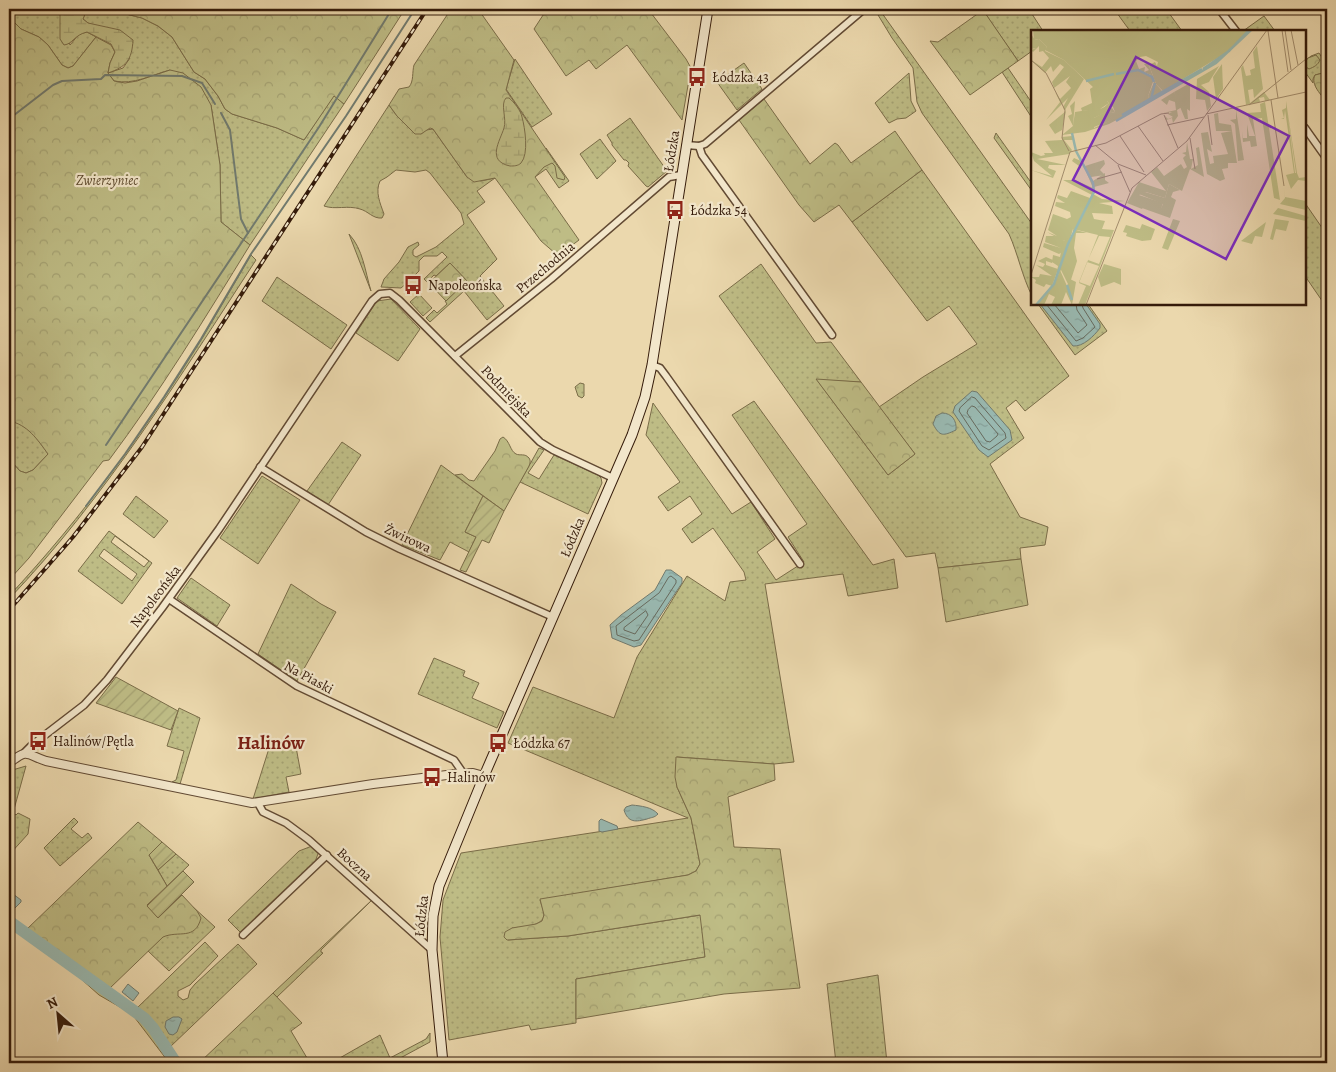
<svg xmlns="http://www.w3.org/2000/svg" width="1336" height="1072" font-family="Alegreya,serif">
<defs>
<pattern id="grass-dots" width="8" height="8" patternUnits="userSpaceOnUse" patternTransform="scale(1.25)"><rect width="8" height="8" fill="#bebc85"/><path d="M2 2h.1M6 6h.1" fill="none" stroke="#a4a172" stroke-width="1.8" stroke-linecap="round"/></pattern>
<pattern id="forest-crowns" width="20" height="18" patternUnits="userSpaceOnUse" patternTransform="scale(1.25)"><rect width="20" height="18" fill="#bebc85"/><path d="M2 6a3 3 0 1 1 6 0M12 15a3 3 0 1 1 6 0" fill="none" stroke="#a4a172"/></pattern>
<pattern id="wetland-marsh" width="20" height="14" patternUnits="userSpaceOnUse" patternTransform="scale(1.25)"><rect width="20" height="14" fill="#bebc85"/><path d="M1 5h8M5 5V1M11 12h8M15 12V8" fill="none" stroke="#a4a172"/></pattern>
<pattern id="garden-furrows" width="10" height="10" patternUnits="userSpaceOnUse" patternTransform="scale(1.25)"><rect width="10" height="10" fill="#bebc85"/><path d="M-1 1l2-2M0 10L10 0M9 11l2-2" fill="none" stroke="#a4a172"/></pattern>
<pattern id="water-ripples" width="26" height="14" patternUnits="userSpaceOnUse" patternTransform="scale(1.25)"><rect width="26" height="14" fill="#99b9b1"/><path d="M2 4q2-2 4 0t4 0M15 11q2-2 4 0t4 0" fill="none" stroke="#849e97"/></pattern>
</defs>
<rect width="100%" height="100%" fill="#ebd8ad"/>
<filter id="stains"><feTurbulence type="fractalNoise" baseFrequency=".004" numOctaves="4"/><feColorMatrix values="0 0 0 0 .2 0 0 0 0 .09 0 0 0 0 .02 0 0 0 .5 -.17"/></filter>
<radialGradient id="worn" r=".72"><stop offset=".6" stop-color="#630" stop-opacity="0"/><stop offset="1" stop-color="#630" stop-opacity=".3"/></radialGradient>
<g fill="url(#grass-dots)" stroke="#7a6c48" fill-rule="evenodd">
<path d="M13,9H60L70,45L79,34L87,32L96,37L73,66L68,68L62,65L48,45L39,37L21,29L13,21Z"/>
<path d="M87,9H121L126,14L142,18L158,26L172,37L194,72L205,79L218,96L225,109L232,114L277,128L304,140L334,95L344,104L250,245L221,222L220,165L211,105L170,70C151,75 134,85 114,81L108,73L123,68L130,58L99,27L88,23L83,19Z"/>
<path d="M877,9H879L1032,224V296C1022,276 1018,254 1009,234L922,113L917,102L913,68L892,38L875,10Z"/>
<path d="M982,9H1033L1032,14L1043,31H1032V51L1018,61Z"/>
<path d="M1114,9H1166L1182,31H1130Z"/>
<path d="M1264,16L1275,31H1243Z"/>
<path d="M1319,53L1327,65V72L1315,75L1313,79V83L1305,72V61L1311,56Z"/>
<path d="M515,59L552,114L532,127L506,89Z"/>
<path d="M744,63L762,89L737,110L717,82Z"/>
<path d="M1008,68L1032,103V118L1002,72Z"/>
<path d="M909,73L911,101L916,111L906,118L897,119L889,123L875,103Z"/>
<path d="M389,105L397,116L421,134L426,130L433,129L467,177L481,181L495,178L477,191L485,202L467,215L497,259L480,276L504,306L487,320L464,291L430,322L426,318L434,310L437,313L447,304L445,301L467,281L450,263L436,276L434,275L427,282L424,279L447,257L442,252L437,256H424L419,261V271L412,278L411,277L405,282L407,283L401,288L381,287L384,279L399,262L408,247L418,242L419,245L413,250V255L416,257L436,247L464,224L461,213L430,173L426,170L415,172L396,170L387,177L380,181C375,192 380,203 384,214L382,218C373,219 368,211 360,209C348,205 335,210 324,206Z"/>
<path d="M630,118L667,171L648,187L646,186L628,166L629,163L626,160H624L612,145V143L607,135Z"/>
<path d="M996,133L1030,181L1032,180V191L994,138Z"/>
<path d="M600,139L616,161L597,179L580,154Z"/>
<path d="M546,148L569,181L559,188L546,169L535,177Z"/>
<path d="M922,170L1069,376L1025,411L1016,400L1006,408L1024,438L990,464L1020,517L1048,527L1045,545L1020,548L1021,559L938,568L935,553L906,557L719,296L761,264L816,343L831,342L861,382L817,380L888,475L915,454L879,407L923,377L977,344L949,306L927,321L852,222Z"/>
<path d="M1305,203L1327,235V308L1305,276Z"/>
<path d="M349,234C363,249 365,271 371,291Z"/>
<path d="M251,255L256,260C179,378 106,497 9,599V596C83,517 146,429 203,337C219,310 235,282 251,255Z"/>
<path d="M277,277L347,325L331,349L262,301Z"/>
<path d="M419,294L432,308L423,316L410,302Z"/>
<path d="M391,299L420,329L398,361L356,333L377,301Z"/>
<path d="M1038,304H1088L1107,331L1075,355Z"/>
<path d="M580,383L584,384V396L582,398L578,396L575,387Z"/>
<path d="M754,401L873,565L894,559L898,588L848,596L843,574L765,584L794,762L774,764L677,757V787L691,818L700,864L696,871L688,875L540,900C541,904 544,911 544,915C543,927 520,927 512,928L508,940L568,936L701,915L705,957L576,979V1023L531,1030L529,1025L449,1040L440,937L443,900L461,853L688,818L508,743L533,687L614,718L637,657L687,576L725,601L730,582L746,580L744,572L713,528L692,543L682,529L702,514L690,496L668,511L658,497L680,482L646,435L653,403L732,514L751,502L775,539L757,552L776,580L804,562L788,537L807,524L732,415Z"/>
<path d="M9,421C27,423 38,440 48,454L33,470L26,473L20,471L9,459Z"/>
<path d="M342,442L361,455L328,505L307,491Z"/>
<path d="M539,448L544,450L528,473L539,479L554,455L598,475L601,478L602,483L588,514L520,482Z"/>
<path d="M441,465L483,496L465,532L476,537L469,552L450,542L440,560L402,545Z"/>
<path d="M262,476L300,500L258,564L220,538Z"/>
<path d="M136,496L168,521L154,538L123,514Z"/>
<path d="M109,531L152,563L122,604L78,571ZM115,536L149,561L144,567L111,542ZM104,549L137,574L132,581L99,556Z"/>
<path d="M191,578L230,605L217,626L177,598Z"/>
<path d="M291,584L321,604L336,612L297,681L258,654Z"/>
<path d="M434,658L465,671L463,676L479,683L472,698L504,712L497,728L418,694Z"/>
<path d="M179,708L200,718L180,784L172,782L176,780L184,751L167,746Z"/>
<path d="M271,742L296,747L301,774L286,777L289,792L253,799Z"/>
<path d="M26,766L13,813L16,815L18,813L30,819L28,834L9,855V846L15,840L9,833V771Z"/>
<path d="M74,818L78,822L71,829L82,838L88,833L92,838L60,866L44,848Z"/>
<path d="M312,846L319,851L315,862L241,933L228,920L299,851Z"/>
<path d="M176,854L189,865L167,886L158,870Z"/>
<path d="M372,900L321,950V952L323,953L277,997L273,993Z"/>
<path d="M193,907L215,927L169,971L148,951Z"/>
<path d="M9,919L15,921L136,1009L205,942L218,956L190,985L178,991V996L183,1000L188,998L190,990L195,984L238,944L257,964L170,1047L179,1063H130L167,1060L132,1014L99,995L71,970L9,924Z"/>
<path d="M878,975L887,1063H836L827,984Z"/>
<path d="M430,1033V1042L391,1063H331L380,1035L390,1058L426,1039Z"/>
</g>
<g fill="url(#forest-crowns)" stroke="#7a6c48">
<path d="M9,9H13V21L21,29L39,37L48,45L62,65L68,68L73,66L96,37L111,45L115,52L110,63L108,73L114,81L125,83L137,81L170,70L183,73L201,87L211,105L220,165L221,222L250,245C205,318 160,392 109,460L103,461L29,558L9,580V459L20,471L26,473L33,470L48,454C38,440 27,424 9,421Z"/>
<path d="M121,9H405L344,104L334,96L304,140L277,128L232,114L225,109L218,96L205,79L194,72L172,37L158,26L142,18L126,14Z"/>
<path d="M451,9H478L514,60L506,90L565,177L564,180L557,178L555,166L552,163L544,167L535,177L579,240L559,255L556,254L541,241L495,178L474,182L467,177L433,129L430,128L421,134H415L397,116L389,105L399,89L409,87C414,81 412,72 414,65Z"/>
<path d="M547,9H648L686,59L691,68L682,120L627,45L596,69L589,60L566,76L534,29Z"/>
<path d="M983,10L1018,61L970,95L930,41L938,42Z"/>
<path d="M1316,55L1320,60C1318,65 1314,67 1309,69L1306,67L1305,62L1308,58Z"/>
<path d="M1327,72V103C1322,95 1310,85 1315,75Z"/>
<path d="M764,99L810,164L835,143L838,145L851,163L895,131L922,170L852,222L839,205L814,222L799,205L739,120Z"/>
<path d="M450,263L467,281L446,301L429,283Z"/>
<path d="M816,379L861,382L915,454L888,475Z"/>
<path d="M503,437C510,441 510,451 516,454C520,456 525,453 529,458C531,461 530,463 529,466L504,511L455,475L462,474L469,480L474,481L495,451L500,439Z"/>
<path d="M1021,559L1028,605L946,622L938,568Z"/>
<path d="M676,757L774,764L775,780L728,797L734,847L780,849L800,988L724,994L576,1019V979L705,957L700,915L568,936L507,940L504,937L505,932L512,928L536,924L542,921L544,915L540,899L688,875L696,871L700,864L691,818L677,787L675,777Z"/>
<path d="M138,822L162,842L149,855L167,886L147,905L158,918L182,895L197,911L201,918C195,941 179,930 163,937L109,989L27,929Z"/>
<path d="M273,993L302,1023L291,1031L310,1063H199Z"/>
</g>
<g fill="url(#wetland-marsh)" stroke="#7a6c48">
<path d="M60,9H87L83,19L88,23L120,30L133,40C132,60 126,67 108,73L110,63L115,52L111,44L87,32C74,35 73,44 64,45L60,39Z"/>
<path d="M506,98H509C514,102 521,111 522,117C525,128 529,154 521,163C518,166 514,166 510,166C486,161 500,141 504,128C507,119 500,104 506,98Z"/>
</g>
<g fill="url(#garden-furrows)" stroke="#7a6c48">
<path d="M483,496L504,511L489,543L482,540L466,572L460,570L476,537L465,532Z"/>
<path d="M116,677L178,711L171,730L96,703Z"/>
<path d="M162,842L176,854L158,870L149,855Z"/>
<path d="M183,871L194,882L158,918L147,906Z"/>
</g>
<g fill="url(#water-ripples)" stroke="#717a6e">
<path d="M1040,304H1086L1100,324V328C1094,336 1083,347 1073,346Z"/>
<path d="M972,391L977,392L1010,430L1012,440L988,457L979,450L953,412L955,406Z"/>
<path d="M942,413C952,413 957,421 956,430C943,436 940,437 933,424L936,416Z"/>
<path d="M666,570H671L682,578V583L641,645L634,647L612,638L610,625L621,615L655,590Z"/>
<path d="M632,805C641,806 652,807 658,814C654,818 652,817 647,819C636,822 628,823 624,810L626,807Z"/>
<path d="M601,819L617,826L618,829L602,832L599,831V821Z"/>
<path d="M9,891L21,900V902L12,911H9Z"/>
<path d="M128,984L139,993L133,1001L122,992Z"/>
<path d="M173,1017H179L182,1019L177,1032L173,1035L169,1034L165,1027L166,1021Z"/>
</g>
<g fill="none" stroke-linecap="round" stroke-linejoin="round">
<g stroke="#676a5e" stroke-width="1">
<path d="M1046,304L1076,341L1083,338L1095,327L1083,308L1082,304"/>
<path d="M1054,304L1078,333L1087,325L1077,310L1076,304"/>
<path d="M972,397L975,398L1005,433L1006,438L989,450L982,446L959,411L960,408Z"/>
<path d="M972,406L975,407L998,434L997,436L990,442L986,441L967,413L968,410Z"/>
<path d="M669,577L671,576L676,580V583L639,640L634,641L617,635L616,626L659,593Z"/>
<path d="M646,611L648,615L635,634L624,630V628Z"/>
</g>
<g stroke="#717a6e" stroke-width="2">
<path d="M221,113L230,130L241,219L248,233"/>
<path d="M9,119L53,85L62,81L101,79L105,75L182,76L202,83L215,104"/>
<path d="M106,445L319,127L392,9"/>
<path d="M86,506L125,454L164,397L201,339L251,254L346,116L415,9"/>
</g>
<path stroke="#99b9b1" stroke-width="12" d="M9,921L144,1018L153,1028L176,1063"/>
<g stroke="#624a33" stroke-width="9">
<g id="minor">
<path d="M1219,9L1236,31"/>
<path d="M1305,128L1327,159"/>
<path d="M686,145L699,146L705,144L864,9"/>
<path d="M699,146L702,155L832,335"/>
<path d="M455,356L551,279L669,177L681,175"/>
<path d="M652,365L660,368L666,376L800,564"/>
<path d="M260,467L366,532L400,549L553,617"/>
<path d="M169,599L297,686L454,760L463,773"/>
<path d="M24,753L32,745L84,705L107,680L162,608L219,529L372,301L380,294L390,293L399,300L540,442L553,450L613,478"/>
<path d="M258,803L263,812L286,823L309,840L432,950"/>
<path d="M243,935L327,855"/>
</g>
</g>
<g stroke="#624a33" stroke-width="10">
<path id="tertiary" d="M9,763C29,748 25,754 46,761L252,803L373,784L455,774L473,773L484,776"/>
</g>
<g stroke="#351b0a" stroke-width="11">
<path id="secondary" d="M443,1063L432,950L433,916L439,886L484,776L632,435L645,397L652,365L708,9"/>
</g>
<use href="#minor" stroke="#f2e6ca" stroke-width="6"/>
<use href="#tertiary" stroke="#f2e6ca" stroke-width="8"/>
<use href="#secondary" stroke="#f2e6ca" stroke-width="9"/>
<g stroke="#351b0a" stroke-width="4">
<path id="rail" d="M9,610L73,537L142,447L427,9"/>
</g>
<use href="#rail" stroke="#f2e6ca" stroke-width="2" stroke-dasharray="5.5" stroke-linecap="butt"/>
</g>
<defs>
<g id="bus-bare" transform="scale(1.5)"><path d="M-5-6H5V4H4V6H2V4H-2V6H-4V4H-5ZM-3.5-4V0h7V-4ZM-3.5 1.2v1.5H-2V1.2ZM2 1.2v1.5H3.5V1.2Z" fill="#8f2418" stroke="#f2e6ca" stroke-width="2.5" paint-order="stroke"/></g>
</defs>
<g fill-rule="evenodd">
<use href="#bus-bare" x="697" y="77"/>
<use href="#bus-bare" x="675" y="210"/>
<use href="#bus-bare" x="413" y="285"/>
<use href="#bus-bare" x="38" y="741"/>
<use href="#bus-bare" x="498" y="743"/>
<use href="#bus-bare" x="432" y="777"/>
</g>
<g text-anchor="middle" stroke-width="4.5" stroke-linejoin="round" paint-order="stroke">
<g font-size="14" fill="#351b0a" stroke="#f2e6ca" text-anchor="start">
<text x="712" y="82">Łódzka 43</text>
<text x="690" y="215">Łódzka 54</text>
<text x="428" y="290">Napoleońska</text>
<text x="53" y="746">Halinów/Pętla</text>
<text x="513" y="748">Łódzka 67</text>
<text x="447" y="782">Halinów</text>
</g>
<g font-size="14" fill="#351b0a" stroke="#f2e6ca">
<text transform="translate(671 151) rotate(-81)" y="5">Łódzka</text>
<text transform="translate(545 267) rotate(-40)" y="5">Przechodnia</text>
<text transform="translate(507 391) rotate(46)" y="5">Podmiejska</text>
<text transform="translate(572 537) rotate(-67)" y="5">Łódzka</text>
<text transform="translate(408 538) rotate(25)" y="5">Żwirowa</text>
<text transform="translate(155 596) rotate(-53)" y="5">Napoleońska</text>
<text transform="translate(309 677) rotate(28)" y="5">Na Piaski</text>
<text transform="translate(355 864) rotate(42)" y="5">Boczna</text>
<text transform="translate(421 916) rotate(-84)" y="5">Łódzka</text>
</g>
<g font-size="14" font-style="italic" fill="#5e4b2f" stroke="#f2e6ca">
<text x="107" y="185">Zwierzyniec</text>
</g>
<g font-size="19" font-weight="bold" fill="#7a1f14" stroke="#f2e6ca">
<text x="271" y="749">Halinów</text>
</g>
</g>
<g transform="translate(1031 30)">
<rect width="275" height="275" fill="#ebd8ad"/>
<path d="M0,4L4,10L8,9L16,17L14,21L33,30L53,49L34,80H33L32,77L37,68L15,90L29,72L24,62L29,69L40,58L35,52L39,46L23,58L21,52L33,37L29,34L22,42L20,36L14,43L0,30L11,37L18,28L12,21L8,22V16L2,22L0,20L5,18L0,19ZM226,16L232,59L223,68L222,59L217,60L219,73L233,62L239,70L234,71L233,67L228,68L229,72L215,75L210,38L212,35L215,46L220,45L219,40L224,38L222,22ZM117,33L125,54L131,61L138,60L119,70L117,66L123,52L120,45L113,42L118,40L113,34ZM191,34L192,59L185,69L182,47ZM143,62L151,77L146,80L147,86L142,93L141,88L135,90L134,86L137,89L142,87L137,84L141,82L132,83L145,80L144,72L138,70L136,75L130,70ZM75,70L78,73L69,79L79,75L84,82L80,83L79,80L63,88V98L119,72L78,94L54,102L31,105L42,96L37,86L41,84L39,76L44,71L42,96L44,82L57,80ZM255,71L266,143L268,148L275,147V151L267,150L260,159L255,145L263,143L254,80L253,89H250L253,88L251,80L255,78ZM256,79L265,143H264ZM234,72L249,170L243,168L231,88L222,89L226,116L220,117L219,111L212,112L211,101L212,108H216V94L218,106H224L216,83L230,82L229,74ZM205,80L213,130L207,131L204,94L199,90L205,89ZM35,81L31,100L24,104L18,95ZM201,101L206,133H197V138L191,139L194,149L189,151L176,144L170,103L177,102L181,122L176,119L179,134L183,133L182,126L197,124L190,103ZM41,106L42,110H33L41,120L38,124L6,129L35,135H18L17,138L25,141L22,148L0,140L21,146L3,131L0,122L10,126L14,125L13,123H22L14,111L31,110V107ZM156,112L159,129H162L160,139L167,135L165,118L168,117L173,147L159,139L151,161L138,154L134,168L115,162L108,165L132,173L130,179L114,174L111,179L96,173L108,152L135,161L120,142L126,137L133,146L150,134L153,139L156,137L152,128L155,125L151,123L155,122ZM43,128L50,131L53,134L62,151L74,143V150L78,153L63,157L62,164L71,169L94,171L68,173L81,176L82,184L61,183L63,189L74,191L71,199L83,200L54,275H47L55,256L48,253L67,205L42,199L39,209L32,211L33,221L28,224L12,217L13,213L30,218L14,212L15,206H23L16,202L26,206L17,200L22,184L36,189L40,187L39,182L24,176L25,172L34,173L26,168L27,165L36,168L40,161L59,168L61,165L32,150H44L62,158L51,132L48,136L41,131ZM68,206L79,207L68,234L57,230ZM56,232L68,236L59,256L48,252ZM253,157L254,167L275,171V180L249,174L254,168ZM247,178L275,186V191L242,184ZM142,189L149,191L137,220L131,218ZM244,189L258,191L255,201L245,199L242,210L239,209ZM235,192L231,207L224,206L221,214L210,211ZM111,194L124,199L120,210L111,211L95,206L96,203L92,202L95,195L109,199ZM15,227L22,230L21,233L15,231V235L27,239L21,256L15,254L13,257L4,253L5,250L0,247H8L9,244L21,246L5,235L12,237L14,234L7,231ZM73,234L90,239V255L83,252L70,257L67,247ZM29,240L36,256L39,249L45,252L41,275L35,262L30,275H20L24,267L18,264L13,275H6L23,255Z" fill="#bebc85" fill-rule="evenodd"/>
<path d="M2,0H218L198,21L132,61L125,54L118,35L124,32L126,36L127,32L115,26L109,27L105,31L108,39L114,37L113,43L123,49L117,66L119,70L90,87L63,97V88L79,79L80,83L84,82L82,77L79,75L70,80L78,73L76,71L63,80L51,81L50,78L61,73L59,59L62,57L33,30L14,20L16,17L8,9L3,10ZM188,36L178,52L170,55L178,62L180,76L176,81L174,70L165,69L166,49ZM159,53V81L156,79L157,89H154L143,62ZM187,83L188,93L200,95L201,101H185L183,84ZM73,130L74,134L69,140L74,145L60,147L54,136ZM138,154L149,160L142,162L140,167L145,170L139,188L111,178L114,173L130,178L132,174L108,164L114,162L134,168ZM42,199L56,203H45L43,218L46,231L38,256L30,240L25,246L27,236L21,232L22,225L29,227L32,211L42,206Z" fill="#bebc85"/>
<path fill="none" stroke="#99b9b1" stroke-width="2.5" d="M172,39L198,21L218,0M85,44L107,40L121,47L123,52M55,51L83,44M120,69L124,53M91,85L171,39M85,91L185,33L220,0M41,103L45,121M36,255L41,270M5,275L23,254L37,214L63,162L62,153L45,121"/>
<path fill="none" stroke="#a28c6c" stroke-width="1" d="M251,0L257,42M254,0L260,40M260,0L267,35M237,1L247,68M0,30L15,43L34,80L31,108L38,121M240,70L253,156M218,75L275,29M175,84L275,62M133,85L147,118M177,85L181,115M136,95L173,87M107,96L132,131M89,106L113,142M159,108L164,139M64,115L87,134L115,145M39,122L75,113L130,84L138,83M87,135L99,162M66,149L91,142M0,245L39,122M55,275L101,158L156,111L236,0"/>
<path fill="#7b2cbf" fill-opacity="0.15" stroke="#7b2cbf" stroke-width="2.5" d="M105,27L258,106L195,229L42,150Z"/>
<rect width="275" height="275" fill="none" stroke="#351b0a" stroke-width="2.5"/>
</g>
<rect width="1336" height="1072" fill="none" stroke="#ebd8ad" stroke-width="30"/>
<rect x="10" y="10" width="1316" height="1052" fill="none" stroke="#351b0a" stroke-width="2.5"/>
<rect x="15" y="15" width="1306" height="1042" fill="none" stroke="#351b0a"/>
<g transform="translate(58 1014) rotate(333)" stroke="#f2e6ca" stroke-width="4" paint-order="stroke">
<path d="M0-4L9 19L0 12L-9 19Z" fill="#351b0a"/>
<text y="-8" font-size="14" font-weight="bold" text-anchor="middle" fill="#351b0a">N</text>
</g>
<rect width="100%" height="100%" filter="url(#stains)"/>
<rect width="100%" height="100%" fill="url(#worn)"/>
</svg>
